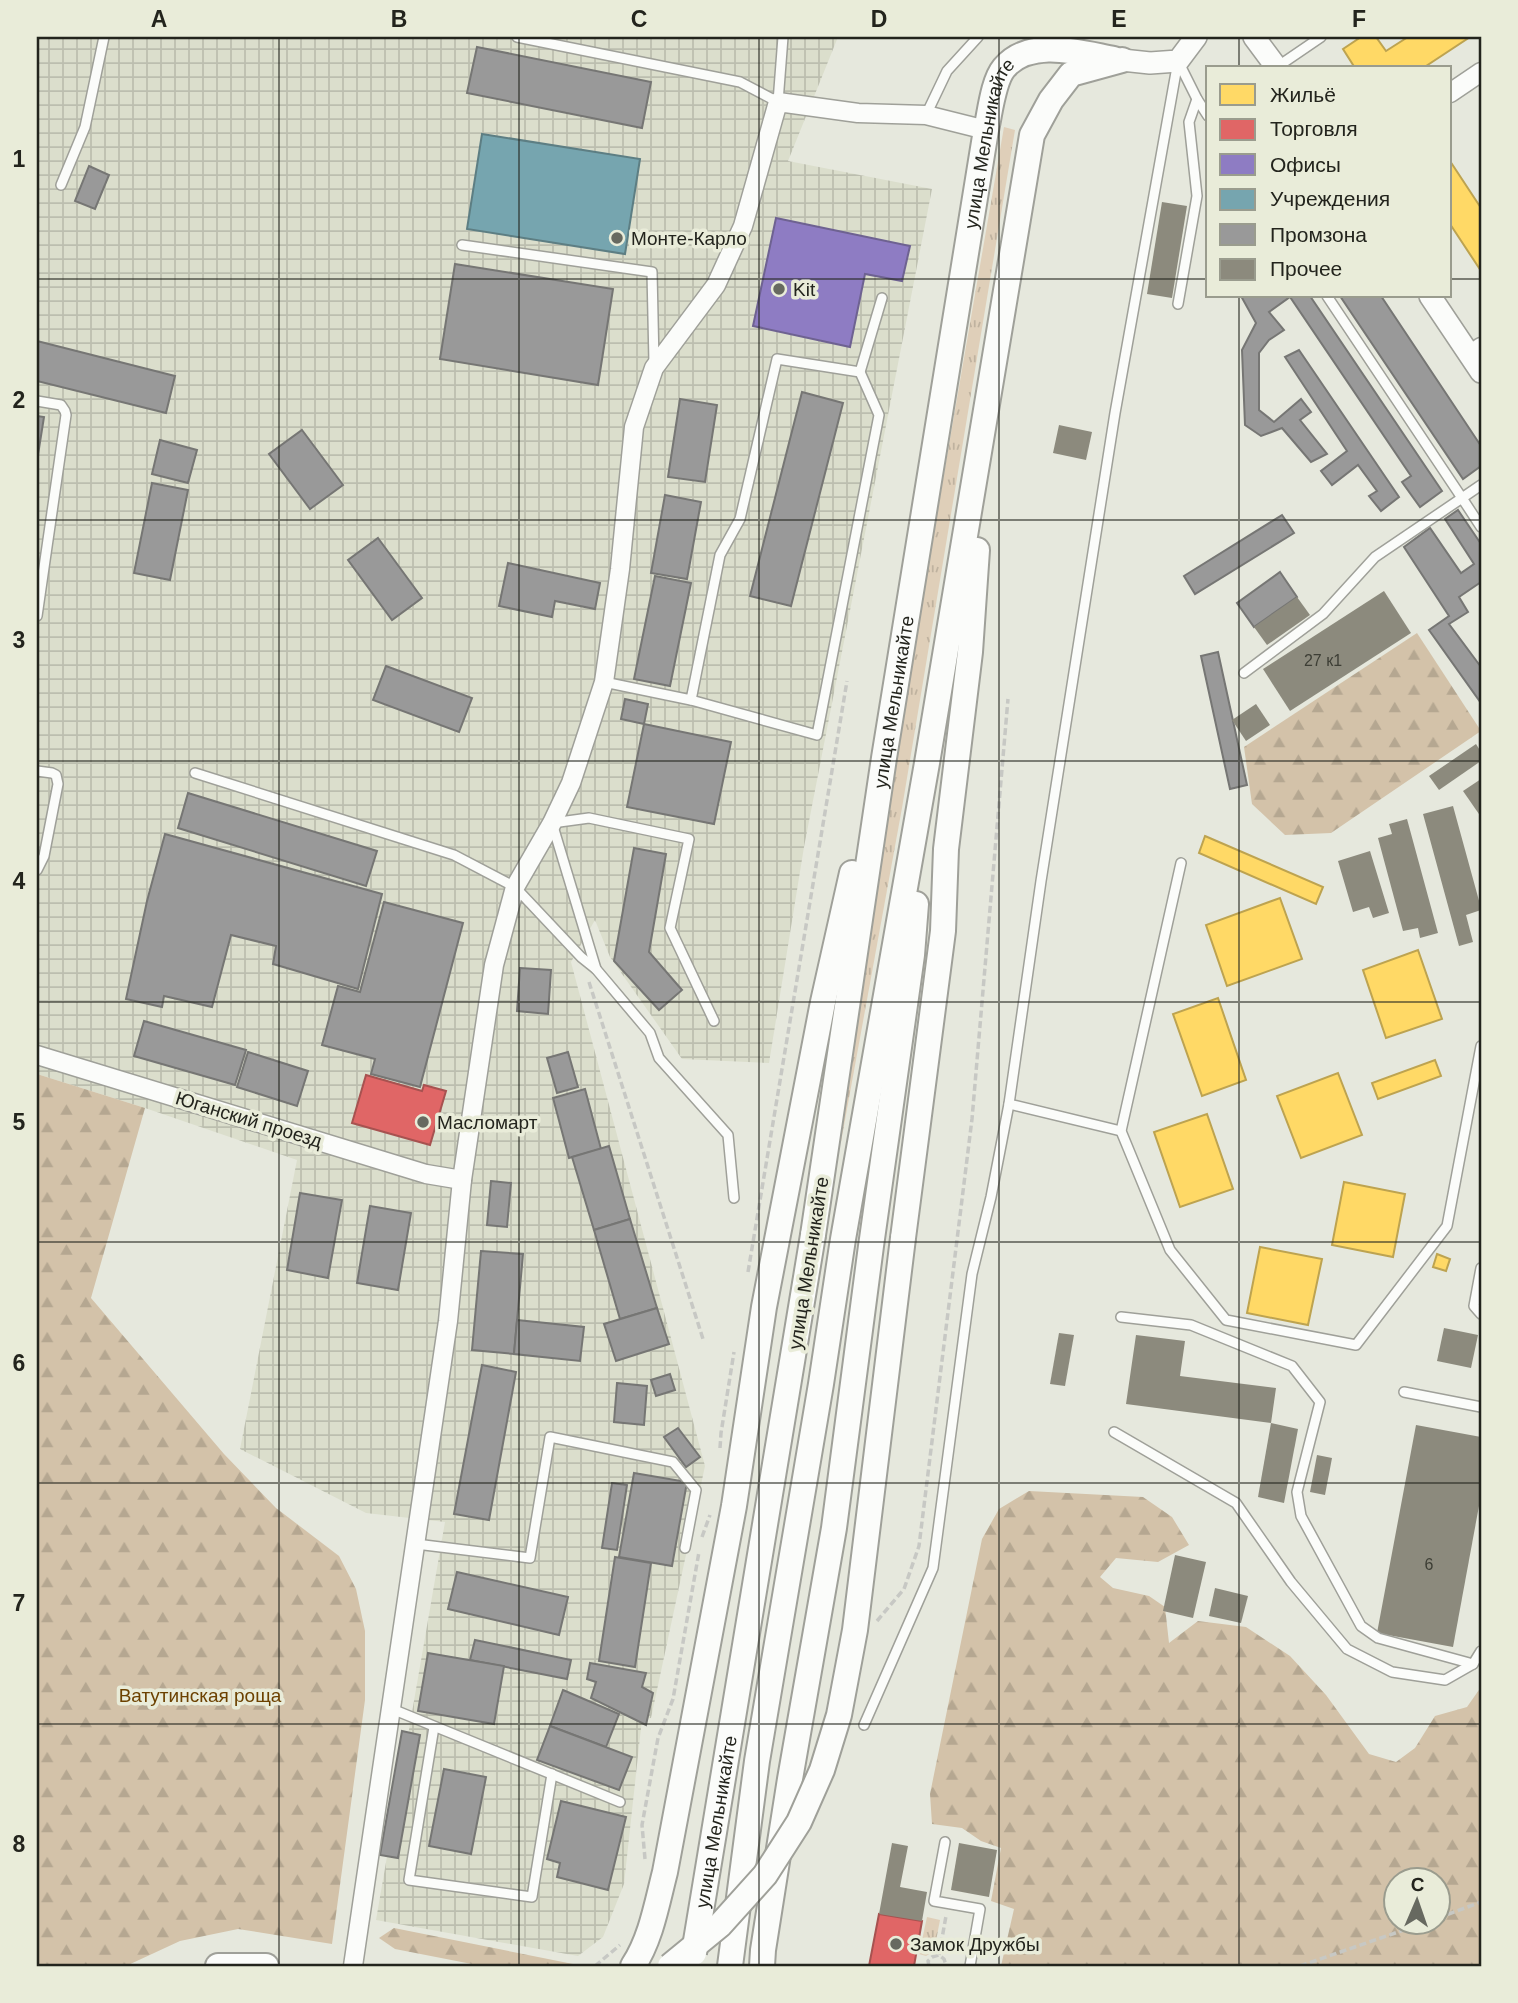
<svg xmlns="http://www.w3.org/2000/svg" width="1518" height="2003" font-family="Arial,sans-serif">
<defs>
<pattern id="industrial-grid" width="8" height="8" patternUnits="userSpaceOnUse" patternTransform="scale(1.75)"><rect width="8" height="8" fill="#dbdecc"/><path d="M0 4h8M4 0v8" fill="none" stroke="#bcbeaf"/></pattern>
<pattern id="grass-tufts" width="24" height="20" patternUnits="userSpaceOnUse" patternTransform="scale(1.75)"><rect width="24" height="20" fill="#dfcfb9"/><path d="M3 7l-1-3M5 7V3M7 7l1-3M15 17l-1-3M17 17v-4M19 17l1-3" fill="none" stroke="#bfb29f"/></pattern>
<pattern id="forest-firs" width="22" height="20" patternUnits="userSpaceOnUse" patternTransform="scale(1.75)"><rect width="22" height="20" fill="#d3c2a9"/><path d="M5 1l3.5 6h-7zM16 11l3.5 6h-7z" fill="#b5a791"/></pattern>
</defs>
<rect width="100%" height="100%" fill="#e6e8dd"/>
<path fill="url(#industrial-grid)" d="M37,37H838L788,161L932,189L804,847L769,1063L682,1059L610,957L595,920L571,962L705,1466L651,1718L642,1719L624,1884L603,1937L578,1956L376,1920L445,1522L366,1513L240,1449L297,1160L145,1108L37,1074Z"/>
<g fill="url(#grass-tufts)">
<path d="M1004,127L1015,130L902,808L841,1142H838L905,699Z"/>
<path d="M927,1917L940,1920L934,1951L926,1956L919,1954Z"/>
</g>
<g fill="url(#forest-firs)" fill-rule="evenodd">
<path d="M1417,633L1481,731L1331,833L1285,835L1252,804L1244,747Z"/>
<path d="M37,1074L145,1108L91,1298L224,1454L276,1508L339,1556L356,1589L365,1631V1700L332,1944L238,1929L180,1941L126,1966H37Z"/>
<path d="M1029,1491L1143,1497L1172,1517L1189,1545L1158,1562L1116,1558L1100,1577L1113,1588L1149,1596L1165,1607L1169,1643L1198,1621L1246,1627L1290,1656L1326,1695L1369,1754L1396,1762L1415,1748L1435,1716L1467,1707L1481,1687V1966H1001L1014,1909L991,1901L1001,1848L981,1841L962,1828L932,1824L930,1794L982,1539L999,1509ZM1396,1881H1438V1923H1396Z"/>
<path d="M394,1928L583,1966H482L395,1949L379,1938Z"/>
</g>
<g fill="#ffd966" stroke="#bda350" stroke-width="2">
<path d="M1361,37H1376L1386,51L1408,37H1470L1423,68H1355L1343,49Z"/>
<path d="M1450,161L1481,208V271L1450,224Z"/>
<path d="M1205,836L1323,887L1316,904L1199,853Z"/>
<path d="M1280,898L1302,959L1227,986L1206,925Z"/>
<path d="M1418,950L1442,1019L1386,1038L1363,970Z"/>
<path d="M1218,998L1246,1080L1202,1096L1173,1014Z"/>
<path d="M1435,1060L1441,1076L1378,1099L1372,1083Z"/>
<path d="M1338,1073L1362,1135L1301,1158L1277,1096Z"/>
<path d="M1207,1114L1233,1189L1180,1207L1154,1132Z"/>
<path d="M1344,1182L1405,1194L1393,1257L1332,1245Z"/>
<path d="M1260,1247L1322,1259L1308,1325L1247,1313Z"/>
<path d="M1437,1254L1450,1259L1446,1271L1433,1267Z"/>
</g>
<g fill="#e06666" stroke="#a75250" stroke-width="2">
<path d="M366,1075L422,1091L424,1085L446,1091L430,1145L352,1123Z"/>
<path d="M879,1914L922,1921L914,1966H869Z"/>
</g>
<path fill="#8e7cc3" stroke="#6e6291" stroke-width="2" d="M776,218L910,246L902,281L865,274L850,347L753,326Z"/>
<path fill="#76a5af" stroke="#5d7e83" stroke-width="2" d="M482,134L640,159L625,254L467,229Z"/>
<g fill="#999" stroke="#767674" stroke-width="2">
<path d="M477,47L651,82L642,128L467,93Z"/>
<path d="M89,166L109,175L95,209L75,201Z"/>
<path d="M455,264L613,289L598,385L440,359Z"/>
<path d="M1241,296H1310L1442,491L1420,507L1402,482L1411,476L1290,297L1269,312L1284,330L1269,340L1259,353V410L1274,422L1301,399L1311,412L1300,420L1327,454L1311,462L1282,428L1261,436L1245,425L1242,350L1256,323Z"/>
<path d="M1340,296H1381L1481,446V466L1463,479Z"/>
<path d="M37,341L175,376L166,413L37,381Z"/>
<path d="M1299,350L1399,497L1381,511L1369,496L1377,491L1358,465L1332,485L1321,471L1347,451L1285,357Z"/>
<path d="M802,392L843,403L791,606L750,596Z"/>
<path d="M680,399L717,405L705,482L668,477Z"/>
<path d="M37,416L44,417L37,461Z"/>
<path d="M302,430L343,485L310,509L269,454Z"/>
<path d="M160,440L197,450L188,483L152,474Z"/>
<path d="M152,483L188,490L170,580L134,573Z"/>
<path d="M665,495L701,502L687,579L651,573Z"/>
<path d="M1458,510L1481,544V582L1459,597L1468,612L1449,624L1481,667V703L1429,630L1449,616L1404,547L1430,528L1461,573L1474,564L1445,519Z"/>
<path d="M1282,515L1294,533L1195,594L1184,576Z"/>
<path d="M378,538L422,598L392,620L348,560Z"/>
<path d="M508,563L600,583L595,609L555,601L552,617L499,606Z"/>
<path d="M1280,572L1297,597L1254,627L1237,603Z"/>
<path d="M655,576L691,583L670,686L634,679Z"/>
<path d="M1218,652L1247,785L1230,789L1201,656Z"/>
<path d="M386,666L472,698L459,732L373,700Z"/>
<path d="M625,699L648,704L644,724L621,719Z"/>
<path d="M644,724L731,742L714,824L627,807Z"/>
<path d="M188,793L377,851L366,886L178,828Z"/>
<path d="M165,834L382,894L358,989L273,964L276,946L231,935L212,1007L164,996L162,1007L126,999L147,901Z"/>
<path d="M634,848L666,854L649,952L682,990L659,1010L614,961Z"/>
<path d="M384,902L463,923L420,1087L371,1074L375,1059L322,1045L338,986L360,992Z"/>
<path d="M520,968L551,970L548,1014L517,1011Z"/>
<path d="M144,1021L246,1050L235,1085L134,1056Z"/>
<path d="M248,1052L308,1071L297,1106L237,1087Z"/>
<path d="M568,1052L578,1087L557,1093L547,1058Z"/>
<path d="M585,1089L601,1149L569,1158L553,1098Z"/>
<path d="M609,1146L630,1219L594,1230L572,1157Z"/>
<path d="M491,1181L511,1183L507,1227L487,1225Z"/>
<path d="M300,1193L342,1200L328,1278L287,1270Z"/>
<path d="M370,1206L411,1213L398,1290L357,1283Z"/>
<path d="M630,1219L657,1308L620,1319L594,1230Z"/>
<path d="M481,1251L523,1254L514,1354L472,1350Z"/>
<path d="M657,1308L669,1344L616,1361L604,1324Z"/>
<path d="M517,1320L584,1327L580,1361L514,1354Z"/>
<path d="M482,1365L516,1372L489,1520L454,1514Z"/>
<path d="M670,1374L675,1390L656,1396L651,1380Z"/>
<path d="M617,1383L647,1386L644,1425L614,1422Z"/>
<path d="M678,1428L700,1457L686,1467L664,1437Z"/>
<path d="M634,1473L687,1482L672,1566L619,1557Z"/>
<path d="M612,1483L627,1485L617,1550L602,1548Z"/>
<path d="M615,1557L651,1563L635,1667L599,1661Z"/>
<path d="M457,1572L568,1597L559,1635L448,1609Z"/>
<path d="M475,1640L571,1660L567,1679L470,1660Z"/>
<path d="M428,1653L504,1666L494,1724L418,1711Z"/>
<path d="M590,1663L646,1673L642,1687L653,1693L646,1725L591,1698L596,1682L587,1679Z"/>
<path d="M563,1690L619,1714L606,1747L550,1726Z"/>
<path d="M550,1726L632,1757L619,1790L537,1760Z"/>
<path d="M402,1731L420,1735L398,1858L380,1855Z"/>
<path d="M444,1769L486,1777L471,1854L429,1846Z"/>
<path d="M561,1801L626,1817L608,1890L557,1877L560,1863L547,1859Z"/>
</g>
<g fill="#8c8a7d">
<path d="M1162,202L1187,206L1172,298L1147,294Z"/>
<path d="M1059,425L1092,432L1086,460L1053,453Z"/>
<path d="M1384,591L1411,633L1290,711L1263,669Z"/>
<path d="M1297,597L1310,615L1267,645L1254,627Z"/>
<path d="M1256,704L1270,725L1246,741L1232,720Z"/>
<path d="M1476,744L1481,752V761L1439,790L1429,776Z"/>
<path d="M1481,779V817L1463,791Z"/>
<path d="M1453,806L1481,908V910L1466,915L1473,942L1459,946L1423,814Z"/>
<path d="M1407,819L1438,933L1420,938L1418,928L1403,931L1378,838L1392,834L1389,824Z"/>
<path d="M1370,851L1389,913L1373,918L1369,907L1353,912L1338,861Z"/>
<path d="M1444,1328L1478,1335L1471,1368L1437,1361Z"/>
<path d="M1059,1333L1074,1335L1065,1386L1050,1384Z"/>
<path d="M1136,1335L1185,1341L1180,1376L1276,1388L1271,1423L1126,1404Z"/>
<path d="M1271,1423L1298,1429L1284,1503L1258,1497Z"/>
<path d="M1416,1425L1481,1437V1495L1453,1647L1377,1633Z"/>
<path d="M1317,1455L1332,1458L1325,1495L1310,1492Z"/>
<path d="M1175,1555L1206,1562L1193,1618L1163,1611Z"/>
<path d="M1215,1588L1248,1596L1241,1623L1209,1616Z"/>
<path d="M892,1843L908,1846L900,1887L927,1892L922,1921L879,1914Z"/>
<path d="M959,1843L997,1850L989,1897L951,1890Z"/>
</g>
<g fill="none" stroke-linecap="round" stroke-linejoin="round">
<g stroke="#9fa099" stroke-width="12">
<g id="service">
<path d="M517,37L740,82L778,102L783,37"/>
<path d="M1178,61L1197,99L1208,116"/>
<path d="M1277,67L1321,37"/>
<path d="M926,115L947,71L978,37"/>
<path d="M61,185L85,127L104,37"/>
<path d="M462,245L652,272L654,363"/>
<path d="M1327,296L1462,498L1481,485"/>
<path d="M1178,304L1197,196L1189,122L1197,99"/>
<path d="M37,401L61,405L65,411L66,415L37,616"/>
<path d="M1244,673L1323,614L1375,557L1462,498L1481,527"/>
<path d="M604,682L691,700L720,555L740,519L777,359L860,372L882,298"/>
<path d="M691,700L817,735L879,415L860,372"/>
<path d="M37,771L52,773L56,775L58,784L44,856L37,870"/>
<path d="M195,773L454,855L515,887L581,957L596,969"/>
<path d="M1181,863L1121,1131L1170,1250L1226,1320L1356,1345L1447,1226L1481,1046"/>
<path d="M714,1021L670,928L689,839L589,818L552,823L596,969L650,1033L659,1058L728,1135L734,1198"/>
<path d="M1009,1104L1121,1131"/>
<path d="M1481,1268L1474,1306L1481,1314"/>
<path d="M1121,1317L1191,1325L1292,1366L1320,1402L1297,1492L1301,1516L1361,1626L1378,1638L1473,1664"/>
<path d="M1404,1392L1481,1407"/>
<path d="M1114,1432L1236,1503L1291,1582L1347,1649L1392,1672L1445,1680L1473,1664L1481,1651"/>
<path d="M416,1544L530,1558L550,1437L673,1462L696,1490L685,1548"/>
<path d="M392,1709L620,1802"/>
<path d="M864,1725L933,1568L972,1274L991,1197L1009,1104L1041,881L1115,413L1178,61"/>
<path d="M434,1727L409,1880L532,1897L552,1774"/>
<path d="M945,1842L934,1901L980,1909L970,1966"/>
</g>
</g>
<g stroke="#9fa099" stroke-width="21">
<g id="minor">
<path d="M1450,93L1481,72"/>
<path d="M1470,355L1481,347"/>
<path d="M37,1055L426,1174L462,1180"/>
<path d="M353,1966L448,1321L462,1180L494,965L515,887L552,823L571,783L604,682L620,569L634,427L654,368L716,285L743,226L778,102L858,113L926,115L986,130"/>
</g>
</g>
<g stroke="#9fa099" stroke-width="24">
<g id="tertiary">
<path d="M1254,37L1277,68"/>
<path d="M1122,60L1150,63L1178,61L1196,37"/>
<path d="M1430,296L1481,372"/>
</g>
</g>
<g stroke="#9fa099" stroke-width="28">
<g id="secondary">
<path id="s1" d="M813,1235L884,758L986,130C990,113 993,81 1004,68C1030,37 1081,53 1114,59"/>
<path d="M903,1238L943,931L946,849L970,652L977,550"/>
<path d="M218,1966H266"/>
<path d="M633,1966C651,1939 657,1903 665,1872L734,1506L764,1307L823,1002L852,873"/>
<path d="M730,1966L757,1761L821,1384L843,1239L927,763L1032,135L1051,100L1071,74L1122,60"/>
<path d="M762,1966L763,1950L790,1779L834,1528L871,1246L912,955L916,904"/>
</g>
</g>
<g stroke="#c7c8c4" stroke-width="3.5" stroke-dasharray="7 3.5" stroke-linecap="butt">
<path d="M589,982L703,1339"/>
<path d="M748,1272L847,681"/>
<path d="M720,1448L721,1433L734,1352"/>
<path d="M702,1537L710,1515"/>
<path d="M877,1621L904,1589L919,1546L972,1119L1008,699"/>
<path d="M645,1859L642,1825L658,1738L673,1699L699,1552"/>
<path d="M1438,1918L1481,1902"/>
<path d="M939,1955L946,1916"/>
<path d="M595,1966L620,1945"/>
<path d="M929,1966L928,1961L932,1957L939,1955L944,1959L946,1965L945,1966"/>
<path d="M1300,1966L1424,1923"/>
</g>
<use href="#service" stroke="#fbfcfa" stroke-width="9"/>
<use href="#minor" stroke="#fbfcfa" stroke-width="18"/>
<use href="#tertiary" stroke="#fbfcfa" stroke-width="21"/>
<use href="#secondary" stroke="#fbfcfa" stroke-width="24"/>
<g stroke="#9fa099" stroke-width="28" stroke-linecap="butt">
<g id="secondary-bridge">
<path id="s2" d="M694,1953L813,1235"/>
<path d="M670,1966L720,1925L765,1875L799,1822L822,1770L839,1715L855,1630L903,1238"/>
</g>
</g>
<use href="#secondary-bridge" stroke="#fbfcfa" stroke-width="24"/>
</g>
<path fill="none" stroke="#23241d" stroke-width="2" stroke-opacity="0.55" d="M279,37V1966M519,37V1966M759,37V1966M999,37V1966M1239,37V68M37,279H1208M1450,279H1481M1239,296V1966M37,520H1481M37,761H1481M37,1002H1481M37,1242H1481M37,1483H1481M37,1724H1481"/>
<g fill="#676960" stroke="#e9ecd9" stroke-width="2.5">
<circle cx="617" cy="238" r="7"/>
<circle cx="779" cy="289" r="7"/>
<circle cx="423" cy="1122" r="7"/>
<circle cx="896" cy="1944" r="7"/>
</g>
<g text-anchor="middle" stroke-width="7" stroke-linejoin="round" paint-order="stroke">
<g font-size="16" fill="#3d3e35">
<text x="1323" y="666">27 к1</text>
<text x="1429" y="1570">6</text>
</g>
<g font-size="19" fill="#23241d" stroke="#e9ecd9">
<text dy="7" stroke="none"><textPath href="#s1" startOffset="1106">улица Мельникайте</textPath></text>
<text dy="7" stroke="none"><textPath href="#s1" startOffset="539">улица Мельникайте</textPath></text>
<text transform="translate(249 1119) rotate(17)" y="7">Юганский проезд</text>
<text transform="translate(808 1263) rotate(-81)" y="7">улица Мельникайте</text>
<text dy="7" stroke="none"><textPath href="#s2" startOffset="133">улица Мельникайте</textPath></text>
</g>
<g font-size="19" fill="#23241d" stroke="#e9ecd9" text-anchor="start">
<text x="631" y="245">Монте-Карло</text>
<text x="793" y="296">Kit</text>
<text x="437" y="1129">Масломарт</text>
<text x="910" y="1951">Замок Дружбы</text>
</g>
<g font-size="19" fill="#6c4100" stroke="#e9ecd9">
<text x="200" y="1702">Ватутинская роща</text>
</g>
</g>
<rect width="1518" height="2003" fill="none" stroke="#e9ecd9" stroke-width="77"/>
<rect x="1206" y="66" width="245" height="231" fill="#e9ecd9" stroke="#9a9c8e" stroke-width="2"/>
<rect x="1220" y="84" width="35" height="21" fill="#ffd966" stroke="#9a9c8e" stroke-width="2"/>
<text x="1270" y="102" font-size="21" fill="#23241d">Жильё</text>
<rect x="1220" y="119" width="35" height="21" fill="#e06666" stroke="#9a9c8e" stroke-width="2"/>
<text x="1270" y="136" font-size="21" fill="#23241d">Торговля</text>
<rect x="1220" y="154" width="35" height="21" fill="#8e7cc3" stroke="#9a9c8e" stroke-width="2"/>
<text x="1270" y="172" font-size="21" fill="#23241d">Офисы</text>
<rect x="1220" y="189" width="35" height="21" fill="#76a5af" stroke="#9a9c8e" stroke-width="2"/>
<text x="1270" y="206" font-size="21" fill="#23241d">Учреждения</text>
<rect x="1220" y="224" width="35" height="21" fill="#999999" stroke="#9a9c8e" stroke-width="2"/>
<text x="1270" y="242" font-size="21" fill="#23241d">Промзона</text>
<rect x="1220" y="259" width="35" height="21" fill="#8c8a7d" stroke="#9a9c8e" stroke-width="2"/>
<text x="1270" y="276" font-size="21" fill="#23241d">Прочее</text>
<g transform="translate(1417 1901) rotate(2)"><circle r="33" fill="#e9ecd9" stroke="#9a9c8e" stroke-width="2"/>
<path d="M0-5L12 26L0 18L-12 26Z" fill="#676960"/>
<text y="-10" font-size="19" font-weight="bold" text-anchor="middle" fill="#23241d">С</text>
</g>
<rect x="38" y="38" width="1442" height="1927" fill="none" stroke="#23241d" stroke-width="2.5"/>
<g font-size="23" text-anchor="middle" font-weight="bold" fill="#23241d">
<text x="159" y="27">A</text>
<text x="399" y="27">B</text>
<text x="639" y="27">C</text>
<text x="879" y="27">D</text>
<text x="1119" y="27">E</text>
<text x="1359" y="27">F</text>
<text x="19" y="167">1</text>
<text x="19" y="408">2</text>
<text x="19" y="648">3</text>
<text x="19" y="889">4</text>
<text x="19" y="1130">5</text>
<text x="19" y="1371">6</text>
<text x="19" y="1611">7</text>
<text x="19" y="1852">8</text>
</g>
</svg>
